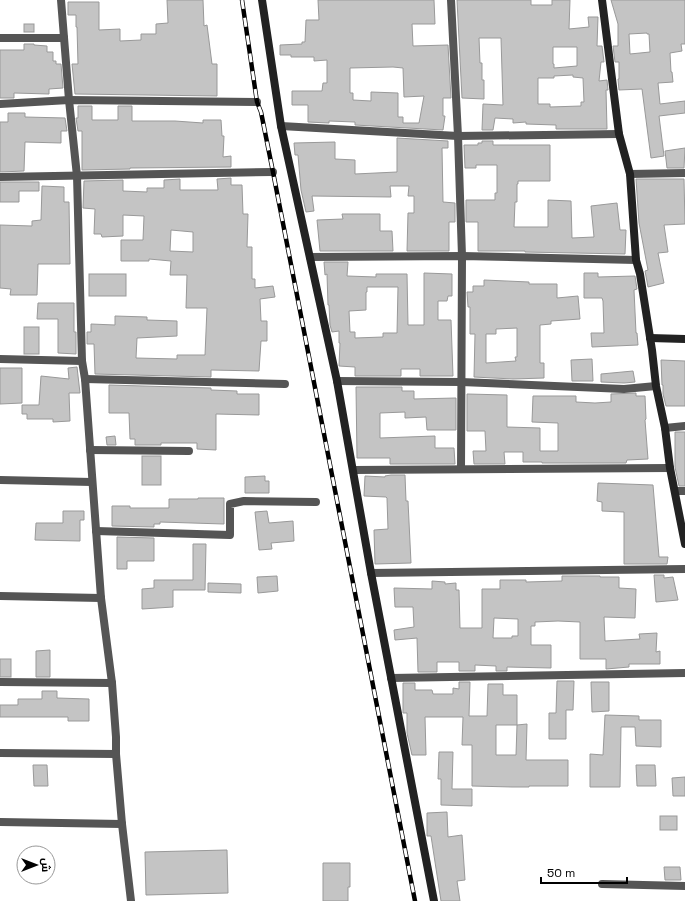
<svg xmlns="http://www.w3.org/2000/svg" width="685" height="901" font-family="'Space Grotesk',Cairo,sans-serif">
<rect width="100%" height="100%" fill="#fff"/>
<g fill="#c4c4c4" stroke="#999" fill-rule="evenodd">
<path d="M167,0H203L204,26L207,25L212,64H217V96L75,94L72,64H78L77,27H76V15H68V2H99V30L120,29V41L141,40V34H156V24L168,23Z"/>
<path d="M318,0H434L435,24H412L413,46L448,45L451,98H443V116H445L443,130L355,125V122L329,121V123L308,122V105H292V91H322L323,83H327V60L314,61V57H291V55H280V45L302,44V42H305L306,20H319ZM393,67L403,68L404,97L424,96L419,123H403V117H398V93L371,92V101L353,100V93H350V68Z"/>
<path d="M457,0H531V5H552V0H570L569,29L589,27L588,17H598L597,46H602L604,62H601L599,81L607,80L608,90H606L607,129H556V125L526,124V122L513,123V119L495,118L493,130H482L483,104L503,105L501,38H479L480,63H482V80H484V99L462,98ZM553,47H577V66L554,68V64H553ZM573,75V77L583,78L584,102H581V106L550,107V104H538V78H554V76Z"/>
<path d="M611,0H685V44H681L682,51L670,53L671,72H672L673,82L658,83L660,104L685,101V113L659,116L664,156L651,158L642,89L619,90L618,79H619V62H615L613,46H618V24ZM647,33V34H649L650,52L630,54L629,34Z"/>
<rect x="24" y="24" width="10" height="8"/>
<path d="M24,44H34V45L47,46V52H53V61H56V64H61L63,88L49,89V94L14,93V98H0V50H24Z"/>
<path d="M78,106H92V120H118V106H132V121H175L203,123V120H221L222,136H224L223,157L231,156V167L130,168V169L82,170V131H78L76,118H78Z"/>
<path d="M8,113H25V117L65,118L67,131H61V143L25,142L24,171L0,172V122H8Z"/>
<path d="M397,138L448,141V148H442L443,202L455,203V222H449V251H407L408,213H414V196H408L409,186H390L391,197L312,196L314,211L306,212L301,190L298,155H295L294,143L335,142V159L355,160V174L397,172Z"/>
<path d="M482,141H493V145H550V181H518V184H517V202H515L514,227H548V200L571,201L572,238L594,237L591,206L617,203L620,230H626L625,254L525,252V251H478V222H466V200H495V193H497V165H476V168H465L464,145H478V143H482Z"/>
<path d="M685,148L684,168H667L665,151Z"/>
<path d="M231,178V185H242L243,214H248L247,247H252V279H255V288L273,286L275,297L260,299L261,321H267V341H261L259,371L211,370V377L95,374L94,344H87V332H91V324L115,325V316L147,317V320L177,321V336L137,338L136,358L177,359V355H205L207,308H186L187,275H170L171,261L149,259V261H121V240H143L144,216L123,215V236L102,237L101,234H94L95,209L83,208L84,181L123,180V191L147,192V188H164V180L180,179V190H218L217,179ZM171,230L193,232V252L170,251Z"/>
<path d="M636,179H684L685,224L664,225L668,252L658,253L664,283L648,287L645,271L648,270L639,223Z"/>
<path d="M0,182H39V191H19V202H0Z"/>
<path d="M42,186L64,187V202H69L70,264H38L37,295H10L11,289L0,288V225L32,226V221L41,220Z"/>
<path d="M342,214H380V231H392L393,251H320L317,220L343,219Z"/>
<path d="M324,262H348L347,276L376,277V274H407L408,325H424V273L452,274V296H448L447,301H438V320H451L453,376H420V369H401V376H355V367L339,366L340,343H339V331L332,332L330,325L329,305H328L327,274L325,275ZM367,287H398L397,333H383V337L355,338V332H350L349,311L366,310V292H367Z"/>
<path d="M584,273H598V277L635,276L637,289L634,290L636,333H637L638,345L592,347L591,333H604L603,301L602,298H584Z"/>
<rect x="89" y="274" width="37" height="22"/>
<path d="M484,280L529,282V284H557V298L578,296L580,319L551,321V324L540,325V363H544V378L513,379L474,377L475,334H470V307H468L467,292H473V286H484ZM517,328V357H515L516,361L486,363V334H496V329Z"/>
<path d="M38,303H74V332H76V354L58,353V319H37Z"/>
<rect x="24" y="327" width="15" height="27"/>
<path d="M592,359L593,381H572L571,360Z"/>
<path d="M661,360L685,361V406H666L663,394V385H662Z"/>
<path d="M77,367L80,393H69L70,421L53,422V419H27V414H22V405H39L41,376L69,379L68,368Z"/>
<path d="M0,368H22V403L0,404Z"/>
<path d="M633,371L635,382L624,383L601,382V374Z"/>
<path d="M109,385L211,388V390L237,391V394H259V415L216,414V450L197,449V443H161V445H135V439H130L129,413H109Z"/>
<path d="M356,387H402V391H414V399L456,398V430H427L426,417L405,418V412L380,413V438L435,436V448H454L455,464H390V458H357Z"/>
<path d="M636,393V396H645L646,419L645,420L648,459L627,460L626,463H542V462H523V452H504L505,464H474L473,451H486L485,431H467V394L507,395V427L540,428V451H558V423L532,422L533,396H576V402L595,403L611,402V394Z"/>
<path d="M675,432H685V486H679L675,467Z"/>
<path d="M115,436L116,445H107L106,437Z"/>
<rect x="142" y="456" width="19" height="29"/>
<path d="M391,475H405L406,501H408L411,563L375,564L374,530L388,529L387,498L386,497L364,496L365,476L385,477V476Z"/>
<path d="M265,476V481H269V493H245V477Z"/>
<path d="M598,483L653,485L659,557H668L667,564H624V512L602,511V502L597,501Z"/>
<path d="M198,498H224V524L160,522V524H154V527L112,526V506H130V508H169V499H198Z"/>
<path d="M63,511H84V520H80V541L35,540L36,523H63Z"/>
<path d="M267,511L269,523L293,521L294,541L271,543L272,549L259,550L255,512Z"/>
<path d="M117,537L154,538V561H127V569H117Z"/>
<path d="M193,544H206L205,590H173V607L142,609V589L154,588V580H193Z"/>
<path d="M654,575H664V578L673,577L678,600L656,602Z"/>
<path d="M277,576L278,591L258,593L257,577Z"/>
<path d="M562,576H600V577H619V588L636,589L635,618L604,617L605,641L640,639L639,634L657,633L656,652L660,651V664H629V667L606,669V659H580V622L558,621L535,622V626H531V645H551V668L507,667V671H496V666L475,665V671H459V662H437V672H418L417,638L395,640L394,630L414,627L413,607H395L394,588L432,589V581L445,582V584L456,583V590H459L460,628H482V589H500V580H526V582L562,581ZM494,618L518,619V636H512V638H493Z"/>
<path d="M208,583L241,584V593L208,592Z"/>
<path d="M50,650V677H36V651Z"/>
<rect x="0" y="659" width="11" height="18"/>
<path d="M557,681H574L573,710H566V739H549V713H556Z"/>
<path d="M459,682H470L469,716H487L488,684H503V695H517V725L527,724L526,760H568V786H529V787H512L472,786V745H462L463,717H425L426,755H412L407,733V713H403V683H415V690H432L433,694H453V688L459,689ZM496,725H517L516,755H496Z"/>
<path d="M591,682H609V711L592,712Z"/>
<path d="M42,691H57V698L89,699V721H68V717H0V705H18V699H42Z"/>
<path d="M605,715L639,716V720H661V747L636,746L635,727H621L620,787H590V754L603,755Z"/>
<path d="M439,752H453L452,789H472V806L441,805V779H438Z"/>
<path d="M33,765H47L48,786H34Z"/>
<path d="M636,765H655L656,786H637Z"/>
<path d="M685,777V796H673L672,778Z"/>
<path d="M447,812L448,837L462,835L465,880L457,881L460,901H441L431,836H427V813Z"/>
<rect x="660" y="816" width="17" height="14"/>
<path d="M227,850L228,893L146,895L145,852Z"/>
<path d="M323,863H350V887H348V901H323Z"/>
<path d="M664,867H680L681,880H665Z"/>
</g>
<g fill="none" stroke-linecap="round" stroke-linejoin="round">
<g stroke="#555" stroke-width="8">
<path d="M61,0L69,100L77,176L82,361L85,379L101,598L112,683L116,737V754L122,824L131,901"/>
<path d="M451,0L458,136L462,256L461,469"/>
<path d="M0,38H64"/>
<path d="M0,104L69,100L257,102"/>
<path d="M281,126L458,136L619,134"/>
<path d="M630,174L685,173"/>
<path d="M0,177L273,172"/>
<path d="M310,257L462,256L636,260"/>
<path d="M0,359L82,361"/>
<path d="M85,379L285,384"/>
<path d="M337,381L461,382L624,389L656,386"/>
<path d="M665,428L685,426"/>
<path d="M90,450L189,451"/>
<path d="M353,470L670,468"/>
<path d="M0,480L92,482"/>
<path d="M676,491H685"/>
<path d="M96,531L230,535V504L244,501L316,502"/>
<path d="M371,573L685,569"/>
<path d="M0,596L101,598"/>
<path d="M391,678L685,673"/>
<path d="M0,682L112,683"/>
<path d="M0,753L116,754"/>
<path d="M0,822L122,824"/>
<path d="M602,884L685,886"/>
</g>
<g stroke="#222" stroke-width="8">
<path d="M262,0L281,126L337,381L371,573L434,901"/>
<path d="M602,0L619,134L630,174L636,260L640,274L652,350L656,386L665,428L670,468L685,544"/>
<path d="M650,338L685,339"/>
</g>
<g stroke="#000" stroke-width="4.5">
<path id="rail" d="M242,0L257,102L261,112L273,172L415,901"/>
</g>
<use href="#rail" stroke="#fff" stroke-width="3" stroke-dasharray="9" stroke-linecap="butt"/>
</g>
<g transform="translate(36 865) rotate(90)"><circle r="19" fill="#ffffff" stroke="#999999"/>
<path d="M0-3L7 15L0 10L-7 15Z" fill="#000000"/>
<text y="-6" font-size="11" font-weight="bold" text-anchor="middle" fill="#000000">ش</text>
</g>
<path d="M541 877v6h86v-6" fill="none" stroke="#000000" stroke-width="2"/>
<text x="547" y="877" font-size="12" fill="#000000" stroke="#ffffff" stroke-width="3" paint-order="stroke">50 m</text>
</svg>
